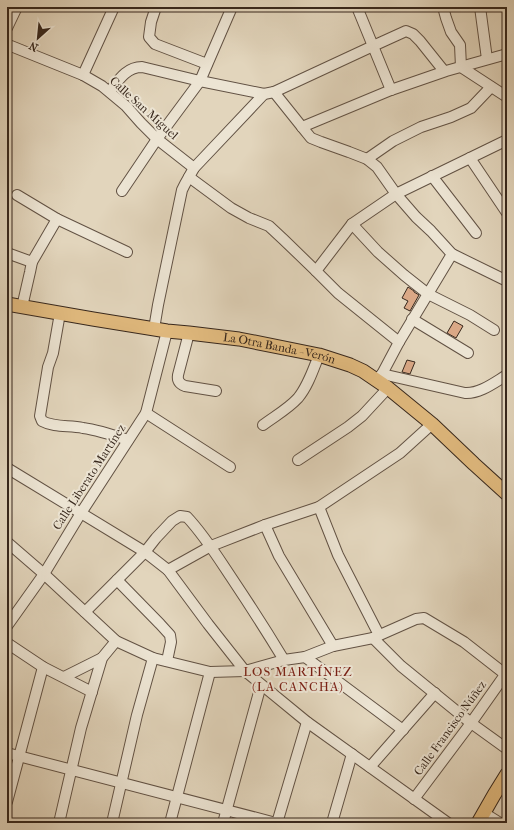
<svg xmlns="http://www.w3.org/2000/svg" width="514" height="830" font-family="'IM FELL French Canon',serif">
<rect width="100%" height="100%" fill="#e2d5bc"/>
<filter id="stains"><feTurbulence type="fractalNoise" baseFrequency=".005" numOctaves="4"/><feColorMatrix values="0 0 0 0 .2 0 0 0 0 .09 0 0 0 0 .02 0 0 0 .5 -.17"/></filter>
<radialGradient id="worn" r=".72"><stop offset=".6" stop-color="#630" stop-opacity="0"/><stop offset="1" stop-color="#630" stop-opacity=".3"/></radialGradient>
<g fill="#daa886" stroke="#37271c">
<path d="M408,287L414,291V292L419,295L410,311L404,308L408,301L402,298Z"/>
<path d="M454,321L463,326L456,338L447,333Z"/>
<path d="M407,360L415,362L410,374L402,372Z"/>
</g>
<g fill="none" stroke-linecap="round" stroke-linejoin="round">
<g stroke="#625244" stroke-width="12">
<g id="minor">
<path d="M156,7L151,22L149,37L155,44L207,64"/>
<path d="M357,7L391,90"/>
<path d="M443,7L446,18L451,32L460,45L461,67L507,97"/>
<path d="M480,7L487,59"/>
<path d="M7,28L17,7"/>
<path d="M7,45L11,46L83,75L102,86L126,106L141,123L157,139L194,168"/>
<path d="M83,75L114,7"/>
<path d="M110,91C118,81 126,67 142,67L200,81L264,94"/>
<path d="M274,92L302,127L311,138L321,142L349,152L367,159L377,167L396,194L416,217L431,231L452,254L507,281"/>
<path d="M302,127L391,90L446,71L507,54"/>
<path d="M470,158L507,213"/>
<path d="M367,159L393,141L421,127L451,117L471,108L491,87"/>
<path d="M432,176L476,233"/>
<path d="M189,177L231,208L249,218L269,226L284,240L316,271"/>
<path d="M122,191L157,139L200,81L232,7"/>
<path d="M17,195L57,219L127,252"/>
<path d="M352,224L378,252L404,275L428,294L470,315L494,330"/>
<path d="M7,253L32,262"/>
<path d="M22,307L30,272L32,262L57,219"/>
<path d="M60,313L53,353L48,367L40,416L42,421C55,428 69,425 83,428C98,430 113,435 128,440"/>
<path d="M412,319L468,353"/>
<path d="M154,329L158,305L182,190L185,184L194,168L264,94L274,92L373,46L406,31L413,34L420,41L444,71"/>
<path d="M189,333L178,375C177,381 180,384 185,386L216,391"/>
<path d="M399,342L452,254"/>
<path d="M382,374L399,342L338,293L316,271L352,224L396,194L507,140"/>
<path d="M378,378L382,374L465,393C480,394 495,382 507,375"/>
<path d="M146,413L230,467"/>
<path d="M263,425C275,416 288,409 298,398C308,386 313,370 319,355"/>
<path d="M298,460L348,427L362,416L388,388"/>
<path d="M7,468L145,552L168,570L211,546L265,525L319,507L400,453L432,424"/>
<path d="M319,507L338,555L379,635"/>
<path d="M265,525L279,556L333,646"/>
<path d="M7,542L44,574L116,641L153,658L210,672L245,671L284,660L305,657L333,646L373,638L416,619L424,618L464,642L505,674"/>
<path d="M168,570L208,624L245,671L307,722L448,823"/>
<path d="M117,580L160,624L170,635L171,642L167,661"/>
<path d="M85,612L145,552L156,538L172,521L180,516L187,517C204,535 217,556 231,577C249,604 267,632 284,660"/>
<path d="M7,626L44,574L81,513L146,413L167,331"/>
<path d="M373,638L401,666L471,723L507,749"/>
<path d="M7,643L43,667L92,692"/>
<path d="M305,657L403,730"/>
<path d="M64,677L102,658"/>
<path d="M7,753L276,823"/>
<path d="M370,767L435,693"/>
<path d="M414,799L471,723L507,672"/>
<path d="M7,802L43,667"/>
<path d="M484,813L500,823"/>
<path d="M59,823L81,728L102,658L116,641"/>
<path d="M112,823L137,715L153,658"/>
<path d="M170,823L210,672"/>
<path d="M223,823L261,685"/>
<path d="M277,823L307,722"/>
<path d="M332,823L352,754"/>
</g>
</g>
<g stroke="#37271c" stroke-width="15">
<g id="major">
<path id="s1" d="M7,304L93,319L167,331L189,333L239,339L319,355L350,365L363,371L388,388L432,424L474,464L507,494"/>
<path d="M478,823L494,795L507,774"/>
</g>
</g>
<use href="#minor" stroke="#ece4d3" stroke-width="10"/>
<use href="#major" stroke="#e1ba7e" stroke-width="13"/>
</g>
<g text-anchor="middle" stroke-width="4" stroke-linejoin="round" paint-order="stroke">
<g font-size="12" fill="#37271c" stroke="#ece4d3">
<text transform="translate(144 108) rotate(42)" y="4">Calle San Miguel</text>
<text dy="4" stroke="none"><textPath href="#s1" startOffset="276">La Otra Banda - Verón</textPath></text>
<text transform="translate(89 477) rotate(-57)" y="4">Calle Liberato Martínez</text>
<text transform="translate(450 728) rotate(-54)" y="4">Calle Francisco Núñez</text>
</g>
<g font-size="13" letter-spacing="1" fill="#7a1f14" stroke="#ece4d3">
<text x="298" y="676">LOS MARTÍNEZ<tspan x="298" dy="15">(LA CANCHA)</tspan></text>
</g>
</g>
<rect width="514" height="830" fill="none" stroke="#e2d5bc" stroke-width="24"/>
<rect x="8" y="8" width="498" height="814" fill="none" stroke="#37271c" stroke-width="2"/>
<rect x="12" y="12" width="490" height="806" fill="none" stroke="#37271c"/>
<g transform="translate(38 38) rotate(207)" stroke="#ece4d3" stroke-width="3" paint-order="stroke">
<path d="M0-3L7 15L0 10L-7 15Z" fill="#37271c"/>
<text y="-6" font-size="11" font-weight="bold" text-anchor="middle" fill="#37271c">N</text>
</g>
<rect width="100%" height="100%" filter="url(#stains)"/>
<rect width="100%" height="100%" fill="url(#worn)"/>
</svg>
